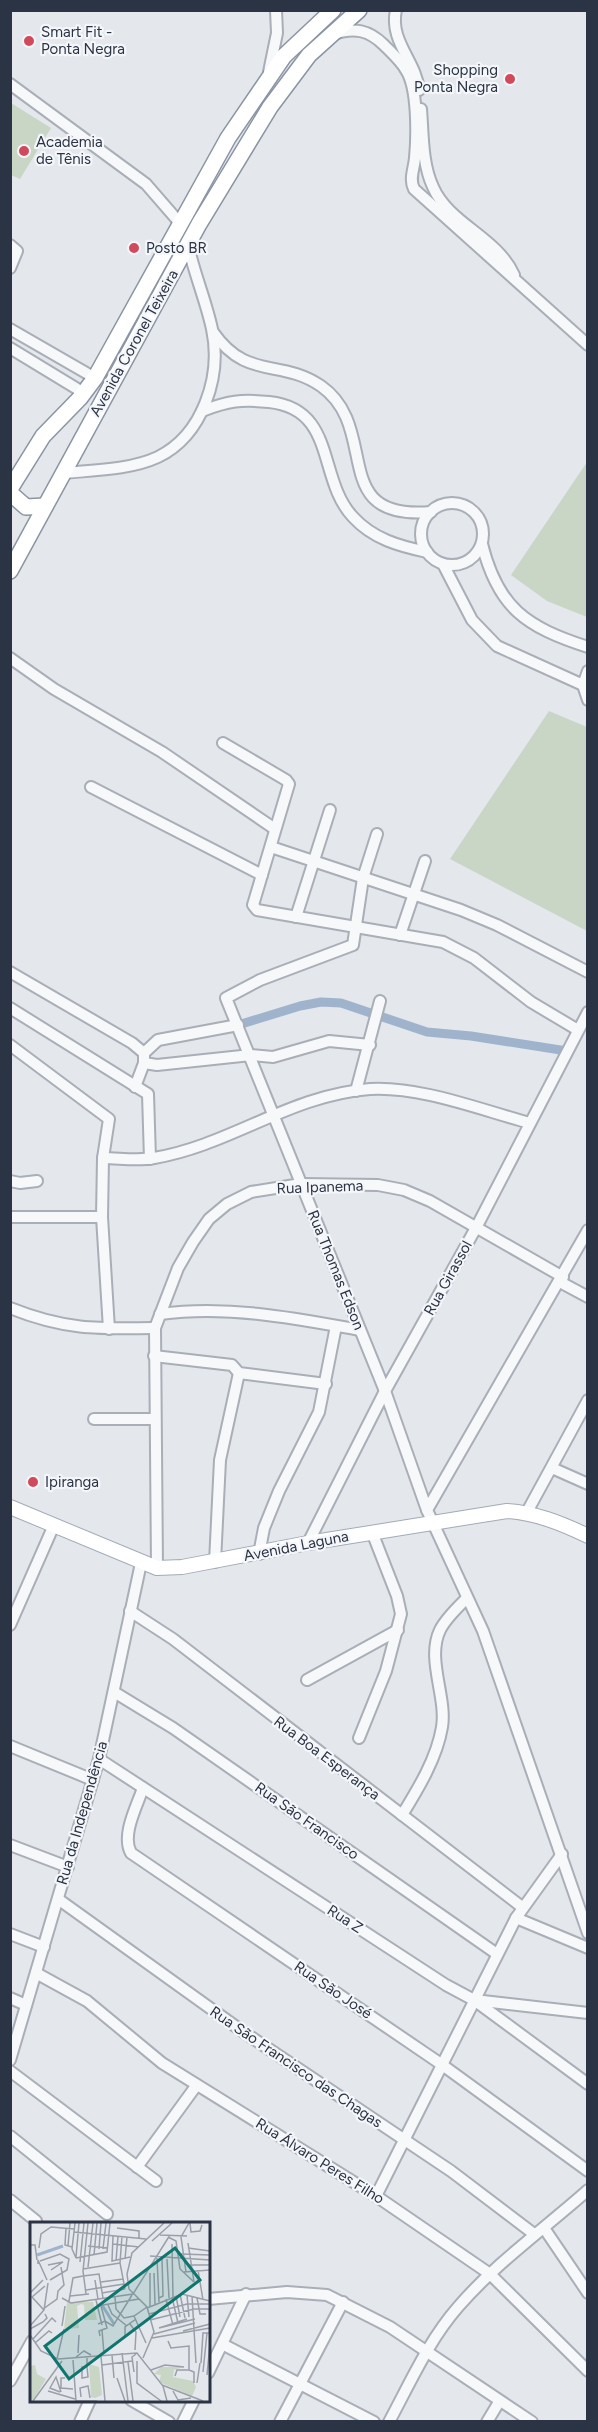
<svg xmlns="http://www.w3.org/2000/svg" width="598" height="2432" font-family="Figtree,sans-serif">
<rect width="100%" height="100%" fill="#e4e7ec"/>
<g fill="#c9d6c5">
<path d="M11,103L51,128L20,179L11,175Z"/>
<path d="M587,462V617L547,601L511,575Z"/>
<path d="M549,711L587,727V931L450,859Z"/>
</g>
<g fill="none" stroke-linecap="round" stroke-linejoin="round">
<path stroke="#9fb4cc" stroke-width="9" d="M238,1025L300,1006L321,1002L341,1003L427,1032L471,1036L567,1051"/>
<g stroke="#a9aeb7" stroke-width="14">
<g id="minor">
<path d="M396,10C389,41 416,61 419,90"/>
<path d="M334,34C354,27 369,30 384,45C392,53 401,61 406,70C418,88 417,136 415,158C414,169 409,179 414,189L588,345"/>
<path d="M269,72L277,33L276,10"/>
<path d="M10,84L146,184L179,222"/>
<path d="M421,109C423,133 422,164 433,187C449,224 497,237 514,275"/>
<path d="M10,245L17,251L10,268"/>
<path d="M10,329L95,378"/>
<path d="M213,332C247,381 280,358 321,386C382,429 326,521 431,512"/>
<path d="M10,348L84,393"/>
<path d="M202,411C228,401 241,399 269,402C337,409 317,479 353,517C373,539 399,546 427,552"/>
<path d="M63,473C93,470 130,470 158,457C203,435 222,376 212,329C206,301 194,273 188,245"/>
<circle cx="452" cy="534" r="31"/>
<path d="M482,544C498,608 526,627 588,647"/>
<path d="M443,564L472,620L497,646L583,685"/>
<path d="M10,658L54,689L162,752L275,829"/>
<path d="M588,671L583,685L588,700"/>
<path d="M223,743L286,780L289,784L253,905L257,910L443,942L474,958L531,1002L578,1030"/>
<path d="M91,787L262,875"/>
<path d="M377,834L363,878L353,945L260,980L226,998L385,1391L427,1510"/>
<path d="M271,847L461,910L497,925L588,972"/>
<path d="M296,917L330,810"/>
<path d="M400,935L425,861"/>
<path d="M10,972L132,1043L144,1053V1063L135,1087"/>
<path d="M10,1008L148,1094L150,1159"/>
<path d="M10,1045L109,1119L103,1158L102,1217L109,1329"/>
<path d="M144,1053L158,1040L238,1025"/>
<path d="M144,1063L157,1065L251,1055L273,1057L329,1041L370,1045"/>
<path d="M356,1091L380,1001"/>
<path d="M103,1158C119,1158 138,1161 154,1158C231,1145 290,1095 370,1089C420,1086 481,1110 530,1123"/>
<path d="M10,1181L20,1183L37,1181"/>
<path d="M10,1217H102"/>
<path d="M588,1230L427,1510L483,1631L588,1933"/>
<path d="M560,1282L588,1297"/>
<path d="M10,1308C65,1330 97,1329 155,1328"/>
<path d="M160,1314C228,1305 294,1318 360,1330"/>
<path d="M154,1356L232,1365L239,1373L326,1384"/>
<path d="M94,1419H155"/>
<path d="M552,1468L588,1484"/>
<path d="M527,1512L588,1400"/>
<path d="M308,1543L385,1391L477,1226L588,1012"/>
<path d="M259,1554L264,1528L279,1491L319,1412L336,1326"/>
<path d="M215,1562L220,1460L239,1373"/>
<path d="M157,1568L155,1328L178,1268L193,1242L209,1219L227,1204L251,1192L301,1184L378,1185L404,1190L430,1201L563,1277"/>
<path d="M130,1611L173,1639L522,1907"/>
<path d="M10,1625L54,1525"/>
<path d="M307,1680L398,1630"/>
<path d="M114,1692L173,1728L497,1954"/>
<path d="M359,1738L386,1671L401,1614L397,1596L372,1532"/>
<path d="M10,1746L93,1780"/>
<path d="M99,1759L446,1985L474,2000L588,2084"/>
<path d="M143,1788C137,1806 121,1835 131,1853L441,2064L588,2171"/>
<path d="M402,1815C418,1789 437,1758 442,1727C447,1697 426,1659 440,1630C446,1618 457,1608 467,1598"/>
<path d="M10,1845L68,1867"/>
<path d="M58,1899L242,2031L451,2171L534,2234"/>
<path d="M516,1918L588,1948"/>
<path d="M10,1934L44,1947"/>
<path d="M36,1973L87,2001L162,2063L376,2196L490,2274L588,2371"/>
<path d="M10,1998L26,2005"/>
<path d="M474,2000L588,2013"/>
<path d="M10,2060L99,1759L141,1563"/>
<path d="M10,2071L156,2181"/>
<path d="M10,2136L107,2214"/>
<path d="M137,2167L196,2086"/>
<path d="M376,2196L516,1918L562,1854"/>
<path d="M10,2200L36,2221"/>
<path d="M544,2228L588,2293"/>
<path d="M208,2299L287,2292L327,2295L390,2327L532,2422"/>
<path d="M224,2345L374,2422"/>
<path d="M208,2373L246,2294"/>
<path d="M10,2381L32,2341"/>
<path d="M131,2400L169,2422"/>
<path d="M80,2422L90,2400"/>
<path d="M183,2422L194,2400"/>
<path d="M280,2422L343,2302"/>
<path d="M389,2422C410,2383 429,2340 458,2307C496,2263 544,2229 588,2190"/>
<path d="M487,2422L499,2402"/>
</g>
</g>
<g stroke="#a3abb8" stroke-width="16">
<path id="major" d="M10,1507L157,1568L182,1567L308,1543L507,1511C536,1513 561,1523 588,1536"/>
</g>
<g stroke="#8b94a3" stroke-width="18">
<g id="highway">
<path d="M10,489L43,436L80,398L95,378L228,138L284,56L333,10"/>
<path d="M10,493L26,507L45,506"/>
<path d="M10,571L199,224L270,107L309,55L359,10"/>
</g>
</g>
<use href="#minor" stroke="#f7f8fa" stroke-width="10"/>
<use href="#major" stroke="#fff" stroke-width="14"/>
<use href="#highway" stroke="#fff" stroke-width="15"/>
</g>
<g fill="#d1495b" stroke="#f4f6f9" stroke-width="2">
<circle cx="29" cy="41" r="6"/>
<circle cx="510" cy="79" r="6"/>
<circle cx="24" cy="151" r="6"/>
<circle cx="134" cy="248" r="6"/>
<circle cx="33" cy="1482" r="6"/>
</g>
<g text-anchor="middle" stroke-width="4.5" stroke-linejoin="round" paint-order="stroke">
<g font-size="15" fill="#2b3445" stroke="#f4f6f9" text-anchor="start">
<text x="41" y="37">Smart Fit -<tspan x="41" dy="17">Ponta Negra</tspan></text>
<text x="498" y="75" text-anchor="end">Shopping<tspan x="498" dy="17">Ponta Negra</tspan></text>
<text x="36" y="147">Academia<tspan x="36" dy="17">de Tênis</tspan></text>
<text x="146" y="253">Posto BR</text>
<text x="45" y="1487">Ipiranga</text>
</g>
<g font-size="15" fill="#2b3445" stroke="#f4f6f9">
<text transform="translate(134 343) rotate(-61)" y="5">Avenida Coronel Teixeira</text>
<text transform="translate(320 1187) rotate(-2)" y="5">Rua Ipanema</text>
<text transform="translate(336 1270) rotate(68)" y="5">Rua Thomas Edson</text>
<text transform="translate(448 1278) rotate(-61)" y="5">Rua Girassol</text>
<text transform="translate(296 1546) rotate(-11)" y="5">Avenida Laguna</text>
<text transform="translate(327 1758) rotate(37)" y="5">Rua Boa Esperança</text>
<text transform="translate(82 1813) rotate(-74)" y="5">Rua da Independência</text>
<text transform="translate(307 1821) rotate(35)" y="5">Rua São Francisco</text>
<text transform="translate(345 1919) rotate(33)" y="5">Rua Z</text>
<text transform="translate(333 1990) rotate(34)" y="5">Rua São José</text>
<text transform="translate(296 2067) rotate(34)" y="5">Rua São Francisco das Chagas</text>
<text transform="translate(320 2161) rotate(32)" y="5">Rua Álvaro Peres Filho</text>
</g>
</g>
<g transform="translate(30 2222)">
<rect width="180" height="180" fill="#e4e7ec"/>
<path d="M37,80H63L67,98H55L54,83L51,82L47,84L49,106L34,107ZM59,142L69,145L72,173L65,176L61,175ZM5,143L7,152L16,157L3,178L0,176V144ZM131,145H153L144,148L143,155L163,159L166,165L162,174L129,160L131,153L124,152Z" fill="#c9d6c5"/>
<path fill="none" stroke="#9fb4cc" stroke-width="3" d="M7,33L33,24M72,83L84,102"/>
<path fill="none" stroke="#9a9fa9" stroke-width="1.5" d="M45,1L42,27L46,36M160,1L161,10L170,9L172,3M36,6L35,23L42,25M87,6L109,9V16M44,10L116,17M130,13L157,14M83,14L82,39L100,35M92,14L90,41L95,67M138,15L146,19L150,47L164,60M122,19L142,1M158,21L164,60M83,22L109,25M142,22L143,75M0,23H5L7,38M38,24L40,1M58,24L78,26M9,26L11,12L21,5L44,7M158,26L180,29M69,27L71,1M73,27L76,1M151,32L180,33M64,33L67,1M120,34L180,38M46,35L49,1M46,36L77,30L80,1M127,36L129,80M95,37L97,15M137,37L139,76M10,39L30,32L39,37L37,48L20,58M86,39L88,14M50,40L54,1M8,42V38L17,58M18,43L33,40L21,48M160,43H180M58,45L63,1M53,47L90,41M168,48L173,78M154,50L180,48M156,50L151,15L159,1M120,51V84M124,51L125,82M53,54L69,52L73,76M65,58L68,77M71,60L93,57M15,64L2,75L13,87L27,77L28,69L34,63L31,45M56,68L94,62M0,71L13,58M72,71L95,67M56,72L53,49L58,1M150,72L155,96M157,73L159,95M40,74L59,72M146,74L150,95M162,74L166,141M85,75L86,87L94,96L104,94L117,85M142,75L148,101M32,76L41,81L103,72L140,13M129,76L133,74L132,36M167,76L170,92H176M136,77L143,103M66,78L72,103M39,79L43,56L53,54M78,83L82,92L97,104M67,84L109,77M117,86L152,72L180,79M119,92L157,82H180M104,94L116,121M120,98L164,87H180M68,102L75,99L83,104L102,73M100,102L106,110L105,128M0,104L14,88L18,61M32,104L35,84M129,106L165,97M129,106L157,97M0,107L13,100L17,96L15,92M72,108L74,132M153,109L180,102M124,112L165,101M0,113L11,129L28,137L107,131L133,164L137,179M70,114L69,109L77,106L71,84M95,116V105L106,97M122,116L180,106M3,117L22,96L26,100M138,119L141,126L159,124V148M5,121L19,109L22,111M48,131L49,113M92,131L98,179M82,133L84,156M71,134L75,179M46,135L54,129L61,133M57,136V145L58,155L52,156V145H57M113,136L124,110L117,85L99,67L97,52L102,31L134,1M27,137L34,107M43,138L46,179M107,139V161L131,179M98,140L103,179M171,141L173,111H180M72,143L102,139M121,148L135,143L154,145M104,150L102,135L106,132M173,150L177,111M177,153L180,121M145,154L147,148H159L164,150V161M35,156H31V166L43,167M87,156L95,179M167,161L170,141M132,163L173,179M18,169L45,177M143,169L148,178L161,176M30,170L20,166L26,155L31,170M51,175L50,166L58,164L60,176M3,179L32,139M46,179H67"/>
<path fill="#0f766e" fill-opacity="0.15" stroke="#0f766e" stroke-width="3" d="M145,26L170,58L39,157L15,124Z"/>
<rect width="180" height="180" fill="none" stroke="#2b3445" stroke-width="3"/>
</g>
<rect width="598" height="2432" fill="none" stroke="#2b3445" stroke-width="24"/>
</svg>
